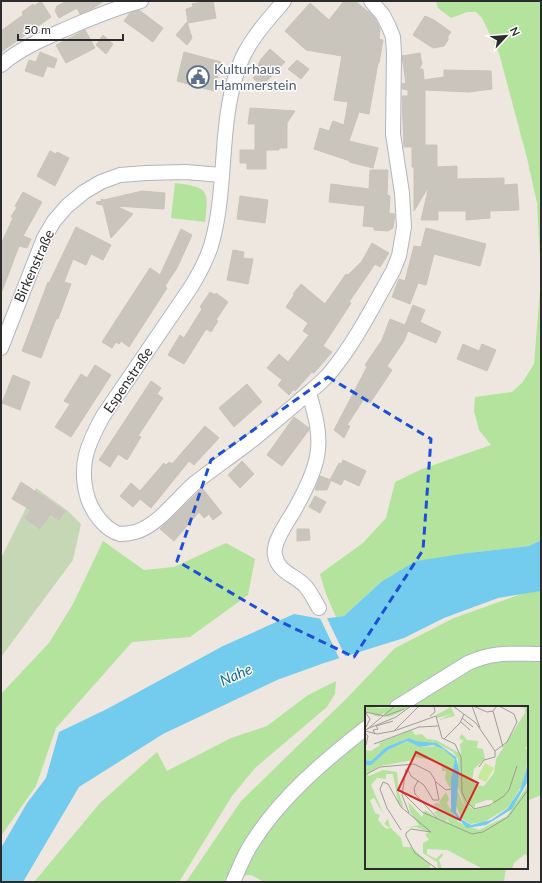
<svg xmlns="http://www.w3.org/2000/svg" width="542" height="883" font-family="Lato,sans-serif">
<rect width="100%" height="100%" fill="#ede7df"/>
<g fill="#b3e39c">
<path d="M436,1H541V275L537,203L527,158L499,53L482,18L476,12H467L451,18L438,8Z"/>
<path d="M175,183C208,187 209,189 205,222L171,218Z"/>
<path d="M541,278V540L529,546L468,553L381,582L344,616L336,617L326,594L320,574L363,543L386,518L395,482L422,469L491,445L479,430L474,411L475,397L512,392L522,383L534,364Z"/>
<path d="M103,541L144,570L174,567L226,543L255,559L248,595L190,637L132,642L56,728L36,786L1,836V694L49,643L73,604Z"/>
<path d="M541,587V795L527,801V707H366V868H506L504,882H264L251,875L228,876L224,882H186L241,801L345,700L395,648L454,618Z"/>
<path d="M336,681L335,694L327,707L255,768L232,796L179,882H34L100,803L157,752L167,771L231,738L267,726L308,695Z"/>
</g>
<path fill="#c6d7b6" d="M36,488L68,511L81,524L73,560L1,657V558Z"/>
<path fill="#73cbee" d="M541,540V591L498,598L444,618L404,638L324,663L277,680L163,734L79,787L23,882H1V848L27,803L46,778L59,732L107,709L223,646L294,614L322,619L344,616L381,582L416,561L468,553L529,546Z"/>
<path fill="#ede7df" d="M319,616H326L346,658L340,660Z"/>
<g fill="#c9c5bd" stroke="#c9c3b8">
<path d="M41,1L51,17L1,52V31L23,15L22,12L33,4L34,6Z"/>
<path d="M67,1H104L92,9L80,14L77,8L59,18L55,11L57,6Z"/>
<path d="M208,1H213L216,18L188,23L186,9L193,7L192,4Z"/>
<path d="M344,1H355L370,13L376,20L380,29L379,39L383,40L379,63H378L369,114L359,112L349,141L378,148L373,168L349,162L350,161L314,149L320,128L329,131L333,121L344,125L348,102L334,100L342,56L306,50L285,31L310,3L329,20Z"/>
<path d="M139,10L163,28L153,42L124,21L130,13Z"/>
<path d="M425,16L434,20L451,32L448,36V40L444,46L433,48L413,35Z"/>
<path d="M187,22L192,38L187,45L176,35Z"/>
<path d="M85,30L95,48L66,63L56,45Z"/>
<path d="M103,35L113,44L106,54L96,45Z"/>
<path d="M270,49L285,62L262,86L253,78L258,72L256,70L261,59Z"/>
<path d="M40,52L57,59L54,68L47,66L43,77L25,71L29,60L36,62Z"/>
<path d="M184,52L221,62L214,91L177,81Z"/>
<path d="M420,53L422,64L419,69H423L424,80L444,77V70L491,71L492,89L469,92L425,90V145H437V167L457,166V179L504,178V185L517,184L519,210L490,211V218L466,220V211H438V220H421L429,186L414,211V167H412V147H404L402,96H408V90L402,89V84L406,83L402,56Z"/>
<path d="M297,60L309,69L301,79L288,69Z"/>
<path d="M250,108L295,111L287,123V148H279V150H266V169H247V163H240V150H255V124H248Z"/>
<path d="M50,151L56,154L57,152L69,158L55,186L37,176Z"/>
<path d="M370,170H388L387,195L390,196L389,213L395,214L393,228L388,231L374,230V227L363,226L365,206L329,202L331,184L369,189Z"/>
<path d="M142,191L165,193L164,209L116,206L133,214L111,238L103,205L97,204L96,202L102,201L101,199L104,200Z"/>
<path d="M23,192L42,202L23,236L31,239L27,248L19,246L2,291H1V244L13,218L11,217L17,207L15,206Z"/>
<path d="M240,196L268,200L265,223L237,219Z"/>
<path d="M76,227L111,245L103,260L91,254L86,265L73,259L64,282L71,284L58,319H56L41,358L22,351L48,282L49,283Z"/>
<path d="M426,228L486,244L480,266L434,254L426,285L418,283L410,304L392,297L399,279L405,281L414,246L421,247Z"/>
<path d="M181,229L192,235L177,268L165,286L167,288L129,347L121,341L119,344L116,342L112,348L102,342L150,268L160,275Z"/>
<path d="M372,243L389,253L380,267L375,264L349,302L351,303L323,346L332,352L314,373L312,372L295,391L294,389L289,395L278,385L282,380L267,368L279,354L288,362L309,335L303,331L308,323L286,307L294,295L293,294L301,284L325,304L346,274L348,275L362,261Z"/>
<path d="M233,250L244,252L243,258L253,259L248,284L227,280Z"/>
<path d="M210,292L215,295L216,293L228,302L216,320L218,321L211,332L206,329L184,364L168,355L180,335L184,338L202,309L200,307Z"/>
<path d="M413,305L425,310L420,322L441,332L436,343L408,331L404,341L387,366L392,370L370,403L364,399L347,425L350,426L344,438L334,430L367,367L365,365L382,340L390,319L405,325Z"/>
<path d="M463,344L479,351L482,344L496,350L487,371L457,359Z"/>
<path d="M95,365L111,375L71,437L55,427L70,404L64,401L81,374L87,378Z"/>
<path d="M13,375L30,382L20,410L2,403Z"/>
<path d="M151,381L161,388L157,394L163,398L138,436L141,437L127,460L118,454L110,467L99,460Z"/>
<path d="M247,384L262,402L234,427L219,408Z"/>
<path d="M294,417L309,428V430L282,466L267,455Z"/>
<path d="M205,426L219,438L194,465L189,461L151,508L140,499L133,507L120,496L131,483L140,491L164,463L166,465L169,462L172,464Z"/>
<path d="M343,460L366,471L359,486L344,479L341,485L330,480L339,463L341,464Z"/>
<path d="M242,461L254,474L240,488L228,475Z"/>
<path d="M320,476L331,480L327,490H315Z"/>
<path d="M21,482L65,511L59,520L50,514L40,529L25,518L31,510L12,499Z"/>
<path d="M202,488L222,513L213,520L209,514L204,518L199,512L174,541L160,529Z"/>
<path d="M315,496L326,502L320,513L309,507Z"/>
<path d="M297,529H309L310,540L297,541Z"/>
</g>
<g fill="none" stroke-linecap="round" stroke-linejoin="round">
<g stroke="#b2b5bf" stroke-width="16">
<g id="minor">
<path d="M284,1C267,21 248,41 239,66C218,123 228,188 211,246C206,261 199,274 191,287L103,416C87,445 78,466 88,499C93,513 105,530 120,534C124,534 131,533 135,532C158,526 177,498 195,483C210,471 226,460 242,448C261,434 279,418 298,402C308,393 320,384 329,374C355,343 373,306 393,271L399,256L404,227L402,193L393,134L394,53L393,37L389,27L383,15L371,1"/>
<path d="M1,65C19,49 43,39 66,29C91,18 115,8 141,1"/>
<path d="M1,348L44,238L54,221L67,206L84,192L101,182L120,175L146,173L186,172L221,175"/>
<path d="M309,393C314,411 320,429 318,449C317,467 304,493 295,509C289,520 272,542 275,555C278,573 296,575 306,587C311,593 315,601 319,608"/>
<path d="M397,707L468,663C495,651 513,654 541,654"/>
<path d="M233,882C239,869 244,855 252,843C280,798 325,760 366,728"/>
</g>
</g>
<use href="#minor" stroke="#fff" stroke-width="14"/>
</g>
<path fill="none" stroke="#1d4ed8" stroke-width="3" stroke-dasharray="8 5" stroke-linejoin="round" d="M328,377L431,439L423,550L354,657L279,621L177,561L211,460Z"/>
<defs>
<g id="civic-ring" transform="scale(1.15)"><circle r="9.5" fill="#fff" stroke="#5c6f8a" stroke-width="1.5"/><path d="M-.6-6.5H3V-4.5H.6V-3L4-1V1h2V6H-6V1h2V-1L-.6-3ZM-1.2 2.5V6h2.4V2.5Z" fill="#5c6f8a"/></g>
</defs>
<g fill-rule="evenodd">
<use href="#civic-ring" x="198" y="77"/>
</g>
<g text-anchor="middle" stroke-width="3" stroke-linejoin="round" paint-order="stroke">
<g font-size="14" fill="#4e5e75" stroke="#fff" text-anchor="start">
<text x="214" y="74">Kulturhaus<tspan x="214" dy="16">Hammerstein</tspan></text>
</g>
<g font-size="14" fill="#2c2c2c" stroke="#fff">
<text transform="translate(34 266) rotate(-66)" y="5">Birkenstraße</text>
<text transform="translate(128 380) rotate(-56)" y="5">Espenstraße</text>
</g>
<g font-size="15" font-style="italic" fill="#0f6a9d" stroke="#fff">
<text transform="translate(236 675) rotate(-24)" y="5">Nahe</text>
</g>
</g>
<g transform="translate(365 706)">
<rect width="163" height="163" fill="#ede7df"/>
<path d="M0,0L15,2L47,0L27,10L22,11L19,7L13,11L0,5ZM149,0H163V39L160,43H163V55L156,81L146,97L141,103L119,116L105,118L96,112L91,99L92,84L97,95L100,100L92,79L93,53L88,46L72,37L51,35L44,32L21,41L6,55L0,54L1,44L6,45L15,39L14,37L47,24L50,29L57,28L62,33L71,34L96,48L95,38L99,35L94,32L97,28L102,34L113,35L112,42L118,43L120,53L109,63L107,75L112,79L119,80L129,67L131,53L160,7V2ZM122,94H127L129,98L109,104L102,98L110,103V98ZM86,1L90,10L73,14L87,8L72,12L71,9ZM42,35L55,41L72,40L87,49L90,53L88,82L84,81L80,73L81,65H77V59L66,54L50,51L48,54L15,60L2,68L4,70L18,64L32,66L34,87L39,103L33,96L28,68H21V73L12,72L6,79L19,109L9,92L5,94L10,107L15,109L13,114L19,121L22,123L25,122L19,118L23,113L25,121L36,132L38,141H46L65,158V162L0,163V59L10,55L23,44ZM163,79V151L160,148L149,157L147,163H118L82,144L62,143V148L71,153L77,147L78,149L74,154L77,163H73L72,156L58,147V137L64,134L60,128L63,127L62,125L51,121L40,122L54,119L45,106L43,96L57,111L60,104L75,114L69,106L73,104L80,115L84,116L74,96L81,86L84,93L82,97L93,116L114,124L142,110Z" fill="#b3e39c" fill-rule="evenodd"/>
<path d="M72,97L75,98L83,114L80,115L68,98Z" fill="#c6d7b6"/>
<path d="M120,57L129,62L121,76L112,72Z" fill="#c6ea98"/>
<path d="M44,32L51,35L72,37L91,51L94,64L91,106L96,113L106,119L126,114L142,103L155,84L163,57V75L147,103L121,119L102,122L86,105V74L90,53L78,43L68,39L55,41L42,35L23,44L6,59H0V54L6,55L21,41Z" fill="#73cbee"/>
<path fill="none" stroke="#a09c97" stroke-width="1" d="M88,0L111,17L130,45L142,36L152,16L149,8L134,0M107,0L115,22M108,0L122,6L128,5L132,0M128,5L138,41M0,6L20,10L39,3M1,7L5,13L1,21M65,10L70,6L69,0M97,12L108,21M96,16L105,24M2,23L31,11L46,0M0,25L12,28L29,25L54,0M0,25L30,0M29,25L71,10L77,32L90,38L96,51L97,86L101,95L109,103L125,99L139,90L144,84L152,60M0,27L3,30L1,39M10,28L8,24L13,23L11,20L28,15M79,33L95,17L99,8M9,38L54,21L74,20M114,61L119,54L130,51V45M41,63L37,89L44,107M0,69L15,61L49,58L65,66L70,74L74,94H68L59,79L46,70L42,62M53,75L49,82L50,88L74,114M71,76L81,84L86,83M38,87L57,106L107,128L118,126L143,111L163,84M36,124L22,102L15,83L18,76L23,78L36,101L66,126L46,123L41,127V130M41,130L50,147L72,163"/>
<path fill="#d62828" fill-opacity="0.15" stroke="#d62828" stroke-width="2" d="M51,46L113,77L95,114L33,84Z"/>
<rect width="163" height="163" fill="none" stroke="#2c2c2c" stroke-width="2"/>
</g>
<rect width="542" height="883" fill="none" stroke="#2c2c2c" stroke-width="4"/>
<g transform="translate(506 36) rotate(64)" stroke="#ffffff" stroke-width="3" paint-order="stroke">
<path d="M0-3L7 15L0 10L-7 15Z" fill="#2c2c2c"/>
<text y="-6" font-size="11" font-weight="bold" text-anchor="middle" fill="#2c2c2c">N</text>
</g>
<path d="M18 34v6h105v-6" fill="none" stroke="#2c2c2c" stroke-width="2"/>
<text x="24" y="34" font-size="12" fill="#2c2c2c" stroke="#ffffff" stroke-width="3" paint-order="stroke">50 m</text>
</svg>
